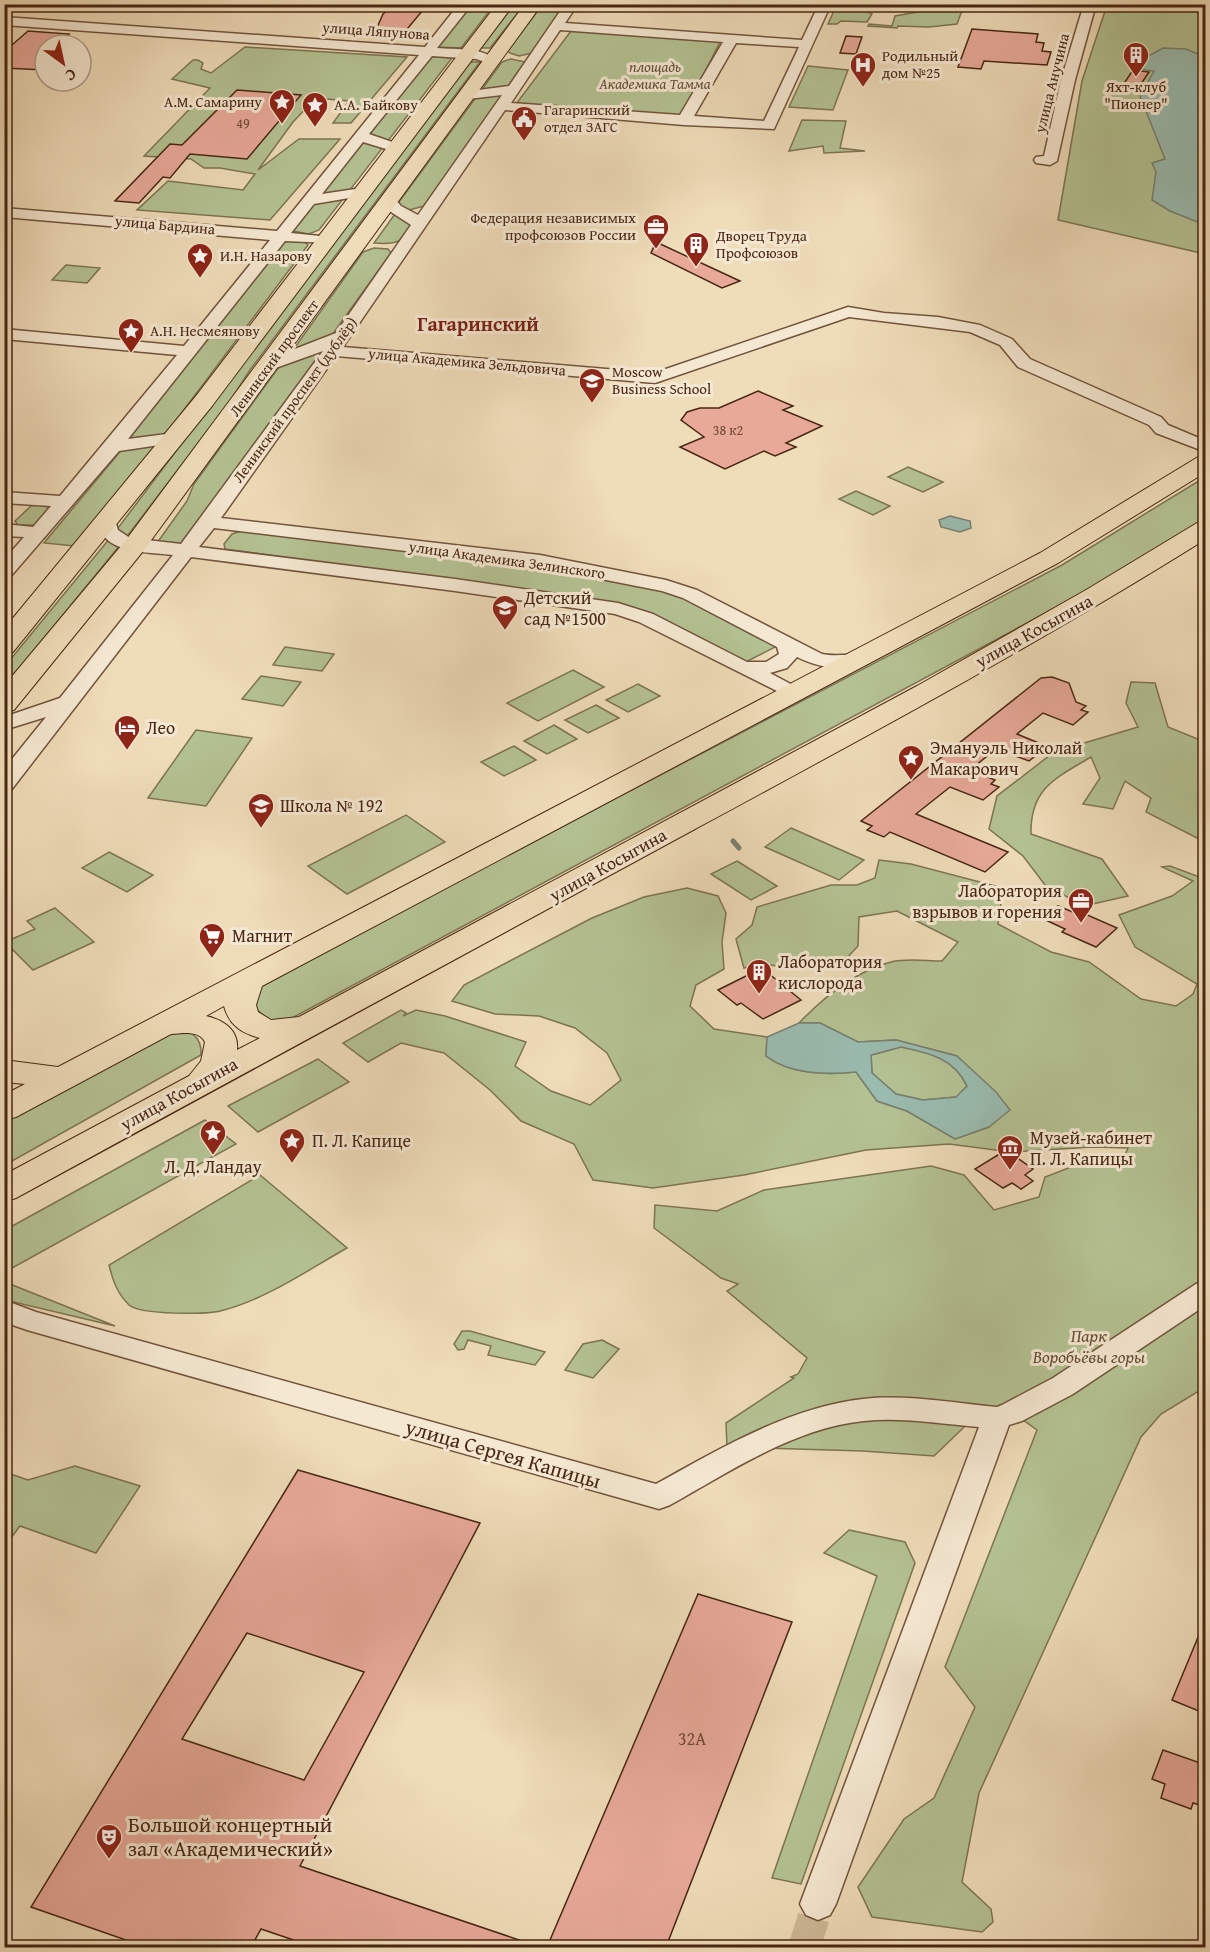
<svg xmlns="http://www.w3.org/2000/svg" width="1210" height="1952" font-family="'Gentium Book Plus',serif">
<rect width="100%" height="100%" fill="#efdcb9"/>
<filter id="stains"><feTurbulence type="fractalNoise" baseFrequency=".00333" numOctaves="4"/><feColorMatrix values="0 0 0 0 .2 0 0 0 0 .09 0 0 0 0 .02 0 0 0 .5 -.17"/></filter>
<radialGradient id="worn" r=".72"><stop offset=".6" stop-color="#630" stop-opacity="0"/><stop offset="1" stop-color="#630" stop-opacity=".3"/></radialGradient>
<g fill="#b4c293" stroke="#7e7453" stroke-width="1.5">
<path d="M837,4L854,5L872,14L867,22L841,21L837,24H828Z"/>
<path d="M469,5H494L461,48L436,47Z"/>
<path d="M514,5H524L490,48H480Z"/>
<path d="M542,5H566L532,53L519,56L510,53L508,51Z"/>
<path d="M925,5H964L957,24L929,27L898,26L897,28L868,26L869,24L892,26L895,16L923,11Z"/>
<path d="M1107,5H1205V254L1058,220L1082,81Z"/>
<path d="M571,31L721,40L682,117L516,104Z"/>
<path d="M245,47L407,57L351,123H333L349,101L316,98L293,122L258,170L299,139H340L270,220L137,210L168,181L243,190L255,174L220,168H204L191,159L144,156L210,88L172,79L193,60H198L203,63L201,69L211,73Z"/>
<path d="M429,56L452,58L319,230L309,234L293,231Z"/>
<path d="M511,59L525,62L424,206L409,210L396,206L502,62Z"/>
<path d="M470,62H480L250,370L228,404L125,539L115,532Z"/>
<path d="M808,66L848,70L833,110L789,107Z"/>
<path d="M802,120L846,121L840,148L865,151L824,153L823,146L789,151Z"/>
<path d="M395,214L415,222C401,242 399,245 374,243Z"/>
<path d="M287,240L305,242L308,245L165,435L128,441L171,379L280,244Z"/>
<path d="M374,248L388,249L391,253L327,342L293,350L363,252Z"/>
<path d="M66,265L100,268L87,283L52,280Z"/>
<path d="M326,349L183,543L178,545L157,543L187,501L194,484L284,360Z"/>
<path d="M159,443L75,546L44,543L123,448Z"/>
<path d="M908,467L943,482L923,492L888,477Z"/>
<path d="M1205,477V521L1148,558L292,1018L271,1021L247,1002L253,988L1062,565Z"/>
<path d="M856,491L890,506L873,515L839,499Z"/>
<path d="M38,504L51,508L36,525H18L15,521L31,506Z"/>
<path d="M244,530L546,568L607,578L684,596L779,645L744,663L601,601L225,549L224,544L232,534Z"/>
<path d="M110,538L120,545L5,686V666Z"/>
<path d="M285,647L334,654L322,671L273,665Z"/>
<path d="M573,670L604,687L538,721L507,703Z"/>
<path d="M261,676L301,682L283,706L242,699Z"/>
<path d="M1131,682L1155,683L1168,727L1205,742V852V842L1146,812L1151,798L1125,781L1113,809L1083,804L1100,778L1091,757C1056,778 1030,788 1031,834L1102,859L1128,896L1084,906L1045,885L1023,856L989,829L997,796L1054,752L1138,727L1126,703Z"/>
<path d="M638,684L660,696L628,712L606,700Z"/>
<path d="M596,705L619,718L588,733L565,720Z"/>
<path d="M554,725L577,739L547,754L524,741Z"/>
<path d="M196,730L252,738L206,806L148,798Z"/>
<path d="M514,746L536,760L504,776L481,762Z"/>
<path d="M406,815L445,842L347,894L308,866Z"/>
<path d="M791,828L864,860L839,880L765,847Z"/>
<path d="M109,852L153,875L127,892L82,868Z"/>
<path d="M879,860L911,864L1003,888L998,924L1051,952L1089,962L1141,999L1176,1006L1193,994L1197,984L1135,947L1119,915L1172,896L1193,881L1162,867L1170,866L1205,879V1390L1202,1389L1161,1414L1141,1437L979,1793L962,1882L991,1909L993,1922L982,1932L872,1917L858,1887L904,1819L934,1798L975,1707L945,1667L1037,1430L1009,1410L986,1406L934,1456L863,1451L727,1447L726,1423L794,1378L791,1377L798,1374L807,1358L727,1291L738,1284L721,1278L654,1228L655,1205L717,1211L764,1190L931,1166L964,1175L994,1210L1039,1197L1045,1177L1084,1162L1121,1164L1128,1148L1092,1147L1011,1152L949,1144L866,1150L744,1175L653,1188L593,1180L574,1144L521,1121L490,1090L444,1053L401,1043L368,1062L343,1043L401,1010L406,1013L403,1016L416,1010L445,1016L526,1042L515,1066L551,1091L590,1105L621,1080L607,1053L575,1028L539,1016L495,1014L452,1001L464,985L592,918L644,897L687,888L718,896L726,913L722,942L724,969L696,985L690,1006L714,1029L767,1037L766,1056C789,1074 827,1075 856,1072L877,1101L907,1111L955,1139L989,1127L957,1056L896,1040L858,1042L820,1023H799C824,997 855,971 891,962C906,958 926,961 942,961L958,942L897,911L859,917L858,946L844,961L784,967L762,964L744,968L736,939L752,925L757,907L831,885H857L875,878Z"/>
<path d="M737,861L777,886L751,900L711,874Z"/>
<path d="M55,908L94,942L33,970L5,942L35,929L27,921Z"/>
<path d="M171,1029C190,1030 202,1035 201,1055L5,1165V1116Z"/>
<path d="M901,1047C931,1053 952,1056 967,1086L957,1097L923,1100L896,1094L872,1073L871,1055Z"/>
<path d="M318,1059L349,1082L258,1132L228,1106Z"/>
<path d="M205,1120L236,1144L5,1272V1230Z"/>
<path d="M260,1175L347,1248C308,1270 268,1298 224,1310C209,1315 141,1315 129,1305C117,1293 113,1281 109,1265Z"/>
<path d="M5,1282L115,1326L5,1300Z"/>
<path d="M462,1331H470L545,1352L535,1365L488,1355L491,1346L468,1340L464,1349L458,1350L454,1344Z"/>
<path d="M602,1340L619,1349L593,1378L565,1370L583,1344Z"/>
<path d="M75,1466L140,1486L96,1553L20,1526L5,1546V1472L28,1480Z"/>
<path d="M849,1530L905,1542L915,1563L801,1884L772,1878L877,1576L824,1553Z"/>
</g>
<g fill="#9abcb0" stroke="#798071" stroke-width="1.5" fill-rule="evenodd">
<path d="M1163,48L1186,49L1205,57V225L1170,211L1152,200L1156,172L1152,163L1165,159L1140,96L1154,71L1140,69L1143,59Z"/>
<path d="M950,516L970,521L971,528L960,532L941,527L939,520Z"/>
<path d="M799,1023H820L858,1042L896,1040L957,1056L996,1092L1010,1110L989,1127L955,1139L907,1111L877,1101L856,1072C827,1075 789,1074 766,1056L767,1037ZM901,1047C929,1053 954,1058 967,1086L956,1097L923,1100L896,1094L872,1073L871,1055Z"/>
</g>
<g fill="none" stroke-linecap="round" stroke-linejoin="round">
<path stroke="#798071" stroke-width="5" d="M733,841L739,848"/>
</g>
<g fill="#e8a999" stroke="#482713" stroke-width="1.5" fill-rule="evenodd">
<path d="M395,4H428L403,34L375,32L383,14Z"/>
<path d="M972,29L1038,34L1036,42L1044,43L1042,51L1051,52L1047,65L984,61L981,69L958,67Z"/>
<path d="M28,31L69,34L57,45H45V70L4,68V52Z"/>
<path d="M846,36L862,37L856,54L840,53Z"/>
<path d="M1133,70L1149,72L1139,87L1123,85Z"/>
<path d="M237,90L301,95L247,159L190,154L170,178L163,177L139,203L115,201L170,144L182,145Z"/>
<path d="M656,242L740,281L722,288L651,253Z"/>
<path d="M758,391L793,406L783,410L822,426L786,443L796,447L775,456L764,451L725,469L680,447L704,437L681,420L687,412L700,408H719Z"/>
<path d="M1052,677L1069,683L1076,702L1086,706L1081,710L1088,712L1073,725L1043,713L1017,734L1039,743L1036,746L1044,749L1029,761L996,749L970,770L995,780L991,784L999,787L983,800L950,787L916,814L1008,852L985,872L890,832L884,837L867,830L872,826L861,821L1041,678Z"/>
<path d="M1058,906L1080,915L1083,913L1117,928L1096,947L1062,932L1065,929L1020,908L1055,910Z"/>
<path d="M762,968L801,1000L763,1019L741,1003L737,1005L718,990Z"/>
<path d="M1006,1150L1033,1169L1025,1175L1033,1181L1021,1189L1012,1183L1003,1188L975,1169Z"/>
<path d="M298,1470L480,1523L300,1866L534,1945L533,1947H314L261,1929L251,1947H146L31,1907ZM247,1633L364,1672L304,1780L182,1739Z"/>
<path d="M698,1594L792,1622L666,1947H547Z"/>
<path d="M1206,1618V1714L1172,1700Z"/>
<path d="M1163,1750L1206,1765V1790L1200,1805L1193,1803L1191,1809L1161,1798L1165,1784L1152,1779Z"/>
</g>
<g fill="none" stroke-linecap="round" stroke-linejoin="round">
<path stroke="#ceb898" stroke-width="32" stroke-dasharray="32 16" stroke-linecap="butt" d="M804,1948L818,1904"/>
<g stroke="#72543c" stroke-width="3">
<g id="minor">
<path d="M459,4H472L437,48C457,50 485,46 498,63L496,66H486L482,61L476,59L432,56L369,134L401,145L403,148L401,151L396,152L363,142L322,194L362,188L369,192L367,195L314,204L291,233L330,237L333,240L330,243L285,241L128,439L174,433L180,434L183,438L180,442L119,451L11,576L4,578V560L24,537L4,536V524L33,527L51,506L4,503V492L60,496L177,355L4,339V329L184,346L270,240L4,217V208L277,231L419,55L4,25V17L425,47Z"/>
<path d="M565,4H578L565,23L802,40L819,4H831L774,129L684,125L505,110L343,347L654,373L848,307L884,313L938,317L980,325L1012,339L1030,359L1161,417L1168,425L1206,441V452L1156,433L1149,425L1018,367L1000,345L970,332L849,317L655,383L336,356L221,518L540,555L666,580L697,590L822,654C836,657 849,653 861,656L864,660L861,664C838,670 819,668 797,657L787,668L770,673L800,689L803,693L800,697L793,699L639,622L615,614L455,591L191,557L12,789L4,790V769L46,717L4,730V717L60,698L173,555C148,552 101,554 98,521L100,517H114L118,530L130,538L181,544L323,351L270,370L264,369L262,365L264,361L336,333L411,225L391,212L383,202L385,199H395L401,206L418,215L502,95L468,99L463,98L461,95L463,92L509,86ZM560,30L723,42L680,115L511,103ZM736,43L799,47L764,121L694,116ZM214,528L540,567L662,591L683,598L777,647L779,654L766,662H747L653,614L618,603L455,579L199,547Z"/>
<path d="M1084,4H1096L1075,80L1057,161L1050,165L1036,163L1034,160L1036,157L1044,156L1061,80Z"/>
<path d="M1206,1281V1305L1073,1394L1022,1421L1009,1425L836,1904L830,1915L818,1920L806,1915L800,1904L979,1427C941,1424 902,1417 864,1421C794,1428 729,1472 670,1505L659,1509L27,1330L4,1322V1300L36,1312L656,1484C719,1449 790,1407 863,1399C907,1394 953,1403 997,1407L1002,1405L1053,1378L1196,1284Z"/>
</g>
</g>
<g stroke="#482713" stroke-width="2">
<g id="major">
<path d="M497,4H514L212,406L13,652L4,654V629L196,396Z"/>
<path d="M525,4H542L144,550L14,710L4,712V686L126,540Z"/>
<path d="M1206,455V472L1058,563L262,986L256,1005L258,1012L271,1020L299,1017L917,686L1086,590L1197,523L1206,521V539C1040,643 867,736 695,829C469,952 242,1074 16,1198L4,1202V1175L189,1076L201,1061L205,1042C199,1030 183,1033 171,1034L16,1117L4,1120V1095L25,1084L4,1082V1060L58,1067L1040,553L1198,457ZM224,1006C229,1025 241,1033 260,1038L237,1050C239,1030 224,1020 206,1016Z"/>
</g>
</g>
<use href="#minor" fill="#f5e8d2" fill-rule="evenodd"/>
<use href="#major" fill="#efdcb9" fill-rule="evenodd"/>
</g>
<defs>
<g id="building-pin" transform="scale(1.35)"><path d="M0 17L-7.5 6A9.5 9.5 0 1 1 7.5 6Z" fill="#8f2418" stroke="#f5e8d2"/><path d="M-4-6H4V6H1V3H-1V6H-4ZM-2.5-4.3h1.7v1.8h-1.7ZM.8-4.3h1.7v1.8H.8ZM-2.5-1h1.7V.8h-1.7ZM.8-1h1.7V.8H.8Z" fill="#fff"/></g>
<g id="hospital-pin" transform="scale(1.35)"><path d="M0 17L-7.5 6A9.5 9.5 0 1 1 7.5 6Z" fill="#8f2418" stroke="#f5e8d2"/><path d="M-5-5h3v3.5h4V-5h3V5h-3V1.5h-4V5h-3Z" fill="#fff"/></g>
<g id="sight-pin" transform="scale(1.35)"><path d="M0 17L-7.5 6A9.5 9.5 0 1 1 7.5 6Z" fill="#8f2418" stroke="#f5e8d2"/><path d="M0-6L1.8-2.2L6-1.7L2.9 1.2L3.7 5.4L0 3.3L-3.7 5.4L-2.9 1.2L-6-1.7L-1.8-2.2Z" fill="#fff"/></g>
<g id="civic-pin" transform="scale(1.35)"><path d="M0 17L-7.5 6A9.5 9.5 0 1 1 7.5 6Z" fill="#8f2418" stroke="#f5e8d2"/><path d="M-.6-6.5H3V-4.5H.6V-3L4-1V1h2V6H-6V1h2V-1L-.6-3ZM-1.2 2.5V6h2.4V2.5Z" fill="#fff"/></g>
<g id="office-pin" transform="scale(1.35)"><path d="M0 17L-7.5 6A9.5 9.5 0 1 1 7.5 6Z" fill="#8f2418" stroke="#f5e8d2"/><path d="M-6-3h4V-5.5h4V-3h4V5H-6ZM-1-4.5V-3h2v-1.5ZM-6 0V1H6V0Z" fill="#fff"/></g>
<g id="university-pin" transform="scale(1.35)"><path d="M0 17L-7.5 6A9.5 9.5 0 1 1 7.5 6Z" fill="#8f2418" stroke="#f5e8d2"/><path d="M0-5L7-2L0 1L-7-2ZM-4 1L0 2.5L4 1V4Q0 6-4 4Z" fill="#fff"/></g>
<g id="school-pin" transform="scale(1.35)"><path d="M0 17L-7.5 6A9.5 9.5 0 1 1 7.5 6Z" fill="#8f2418" stroke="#f5e8d2"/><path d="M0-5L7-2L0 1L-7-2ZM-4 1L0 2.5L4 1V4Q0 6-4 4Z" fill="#fff"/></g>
<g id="hotel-pin" transform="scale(1.35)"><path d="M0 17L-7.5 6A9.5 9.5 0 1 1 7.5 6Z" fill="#8f2418" stroke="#f5e8d2"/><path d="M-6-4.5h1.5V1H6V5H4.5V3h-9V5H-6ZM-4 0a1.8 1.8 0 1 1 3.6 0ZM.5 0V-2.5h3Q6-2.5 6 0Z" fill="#fff"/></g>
<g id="supermarket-pin" transform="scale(1.35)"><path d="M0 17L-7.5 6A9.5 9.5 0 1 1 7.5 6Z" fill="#8f2418" stroke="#f5e8d2"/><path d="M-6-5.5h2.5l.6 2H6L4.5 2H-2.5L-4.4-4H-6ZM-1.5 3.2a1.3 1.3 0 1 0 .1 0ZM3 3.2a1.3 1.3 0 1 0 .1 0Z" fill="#fff"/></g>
<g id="museum-pin" transform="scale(1.35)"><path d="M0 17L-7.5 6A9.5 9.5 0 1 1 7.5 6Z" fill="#8f2418" stroke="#f5e8d2"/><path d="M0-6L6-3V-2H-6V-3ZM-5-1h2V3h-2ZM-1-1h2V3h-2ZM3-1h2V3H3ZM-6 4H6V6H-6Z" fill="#fff"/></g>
<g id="theatre-pin" transform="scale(1.35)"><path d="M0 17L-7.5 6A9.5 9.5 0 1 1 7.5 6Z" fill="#8f2418" stroke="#f5e8d2"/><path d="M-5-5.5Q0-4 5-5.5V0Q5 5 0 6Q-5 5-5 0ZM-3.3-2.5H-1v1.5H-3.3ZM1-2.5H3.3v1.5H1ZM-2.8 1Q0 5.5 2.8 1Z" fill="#fff"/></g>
</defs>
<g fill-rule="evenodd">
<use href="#building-pin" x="1136" y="55"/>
<use href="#hospital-pin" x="863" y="65"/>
<use href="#sight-pin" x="282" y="102"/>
<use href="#sight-pin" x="315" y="105"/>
<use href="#civic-pin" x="524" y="119"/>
<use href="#office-pin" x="656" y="227"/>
<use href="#building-pin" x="696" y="245"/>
<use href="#sight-pin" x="200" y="256"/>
<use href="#sight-pin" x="131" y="331"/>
<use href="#university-pin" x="592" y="381"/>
<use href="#school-pin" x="505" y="608"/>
<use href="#hotel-pin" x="127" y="728"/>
<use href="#sight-pin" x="911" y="758"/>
<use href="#school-pin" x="261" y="806"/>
<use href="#office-pin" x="1081" y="901"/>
<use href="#supermarket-pin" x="212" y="936"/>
<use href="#building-pin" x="759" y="972"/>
<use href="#sight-pin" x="213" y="1133"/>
<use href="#sight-pin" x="292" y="1141"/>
<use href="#museum-pin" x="1010" y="1148"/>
<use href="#theatre-pin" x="109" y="1837"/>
</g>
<g text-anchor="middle" stroke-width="6" stroke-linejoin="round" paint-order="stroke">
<g font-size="14" fill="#704834">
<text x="243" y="128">49</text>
<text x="728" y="435">38 к2</text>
</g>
<g font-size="15" fill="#482713" stroke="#f5e8d2">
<text transform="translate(376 31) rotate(4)" y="5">улица Ляпунова</text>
<text transform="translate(1052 83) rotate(-76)" y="5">улица Анучина</text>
<text transform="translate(165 225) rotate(5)" y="5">улица Бардина</text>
<text transform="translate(274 358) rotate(-54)" y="5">Ленинский проспект</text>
<text transform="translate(467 362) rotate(5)" y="5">улица Академика Зельдовича</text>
<text transform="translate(295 400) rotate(-54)" y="5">Ленинский проспект (дублёр)</text>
<text transform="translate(507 560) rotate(8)" y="5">улица Академика Зелинского</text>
</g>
<g font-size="15" fill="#482713" stroke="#f5e8d2" text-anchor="start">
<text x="882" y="61">Родильный<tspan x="882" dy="17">дом №25</tspan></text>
<text x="1136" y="92" text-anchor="middle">Яхт-клуб<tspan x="1136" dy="17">"Пионер"</tspan></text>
<text x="262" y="107" text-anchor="end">А.М. Самарину</text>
<text x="334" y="110">А.А. Байкову</text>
<text x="544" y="115">Гагаринский<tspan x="544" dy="17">отдел ЗАГС</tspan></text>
<text x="636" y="223" text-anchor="end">Федерация независимых<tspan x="636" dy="17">профсоюзов России</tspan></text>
<text x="716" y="241">Дворец Труда<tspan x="716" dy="17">Профсоюзов</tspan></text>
<text x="220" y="261">И.Н. Назарову</text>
<text x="150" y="336">А.Н. Несмеянову</text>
<text x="612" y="377">Moscow<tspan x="612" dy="17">Business School</tspan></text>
</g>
<g font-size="15" font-style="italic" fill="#634e33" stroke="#f5e8d2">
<text x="655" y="72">площадь<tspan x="655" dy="17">Академика Тамма</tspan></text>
</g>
<g font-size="18" fill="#482713" stroke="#f5e8d2" text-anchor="start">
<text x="524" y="604">Детский<tspan x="524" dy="21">сад №1500</tspan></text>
<text x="146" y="734">Лео</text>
<text x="930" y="754">Эмануэль Николай<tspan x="930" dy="21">Макарович</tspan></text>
<text x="280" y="812">Школа № 192</text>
<text x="1062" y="897" text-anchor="end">Лаборатория<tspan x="1062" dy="21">взрывов и горения</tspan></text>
<text x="232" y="942">Магнит</text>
<text x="778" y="968">Лаборатория<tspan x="778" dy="21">кислорода</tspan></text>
<text x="1030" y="1144">Музей-кабинет<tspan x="1030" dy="21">П. Л. Капицы</tspan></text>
<text x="312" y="1147">П. Л. Капице</text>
<text x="213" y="1173" text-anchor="middle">Л. Д. Ландау</text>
</g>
<g font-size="18" fill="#482713" stroke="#f5e8d2">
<text transform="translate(1034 631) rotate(-29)" y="6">улица Косыгина</text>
<text transform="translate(608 865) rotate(-29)" y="6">улица Косыгина</text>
<text transform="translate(179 1094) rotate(-29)" y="6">улица Косыгина</text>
</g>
<g font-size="18" font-style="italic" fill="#634e33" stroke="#f5e8d2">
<text x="1089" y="1342">Парк<tspan x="1089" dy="21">Воробьёвы горы</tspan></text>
</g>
<g font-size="18" fill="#704834">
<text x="692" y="1745">32А</text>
</g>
<g font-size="20" font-weight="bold" fill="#7a1f14" stroke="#f5e8d2">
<text x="478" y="331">Гагаринский</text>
</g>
<g font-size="21" fill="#482713" stroke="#f5e8d2">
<text transform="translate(503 1454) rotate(16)" y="7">улица Сергея Капицы</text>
</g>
<g font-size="21" fill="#482713" stroke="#f5e8d2" text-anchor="start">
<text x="128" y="1832">Большой концертный<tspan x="128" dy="24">зал «Академический»</tspan></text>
</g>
</g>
<rect width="1210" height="1952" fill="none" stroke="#efdcb9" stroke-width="24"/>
<rect x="6" y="6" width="1198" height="1940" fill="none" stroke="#482713" stroke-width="3"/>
<rect x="12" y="12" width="1186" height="1928" fill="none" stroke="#482713" stroke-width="1.5"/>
<g transform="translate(63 63) rotate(147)"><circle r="28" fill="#f5e8d2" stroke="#b09b86" stroke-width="1.5"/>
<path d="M0-4.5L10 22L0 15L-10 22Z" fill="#8f2418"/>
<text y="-9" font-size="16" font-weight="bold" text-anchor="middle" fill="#482713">С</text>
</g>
<rect width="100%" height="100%" filter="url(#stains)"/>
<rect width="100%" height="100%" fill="url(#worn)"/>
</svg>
